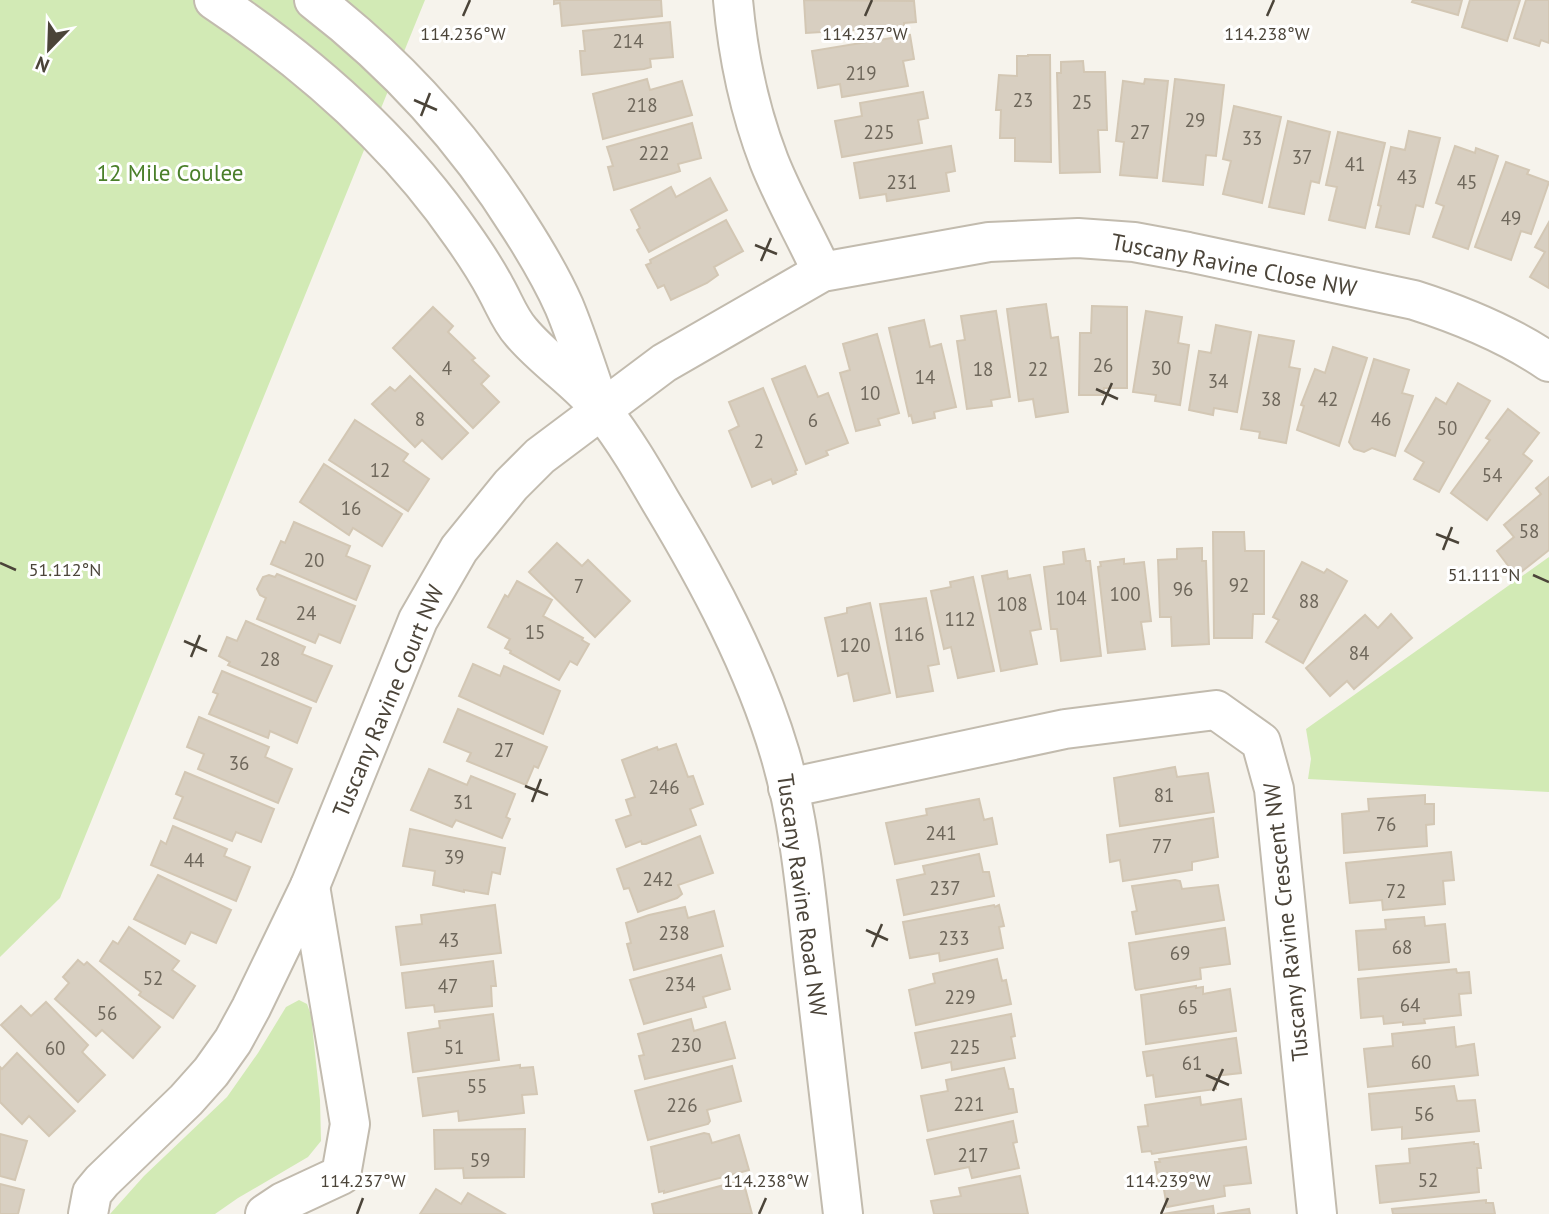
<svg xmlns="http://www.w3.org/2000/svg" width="1549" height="1214" font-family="'PT Sans',sans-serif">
<rect width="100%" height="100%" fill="#f6f3ec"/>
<g fill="#d2eab5">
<path d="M0,0H425L60,898L0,957Z"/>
<path d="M1549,557V792L1308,779L1311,759L1306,729Z"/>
<path d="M299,1000L307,1004L311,1015L320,1100L321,1141L308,1157L238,1198L215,1214H110L144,1176L227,1097L258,1053L286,1007Z"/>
</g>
<g fill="#d8cfc1" stroke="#d3c7b4" stroke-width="2">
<path d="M554,0H661L662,16L562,26L560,3L554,4Z"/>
<path d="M804,0L914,1L916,22L904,23V27L806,33Z"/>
<path d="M1413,0H1462L1458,15L1412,2Z"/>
<path d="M1470,0H1520L1507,41L1462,27Z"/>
<path d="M1526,0H1549V43L1541,40L1539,46L1514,38Z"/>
<path d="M670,22L673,57L650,59L651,67L644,69L582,75L580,51H585L583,31Z"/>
<path d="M910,35L914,59L903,61L908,86L842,97L840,84L818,88L812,51Z"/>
<path d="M1028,55H1050L1051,162L1015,161V138H1000L1001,110H996L999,75L1017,76V56H1028Z"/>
<path d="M1083,61L1084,72H1105L1107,130H1098L1100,172L1060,173L1057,73H1061V62Z"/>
<path d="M647,79L650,90L682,81L692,115L603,139L593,94Z"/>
<path d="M1145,79L1168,81L1157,178L1120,175L1124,142L1116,141L1123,81L1144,84Z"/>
<path d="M1175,79L1224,85L1216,156L1206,155L1203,185L1163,181Z"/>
<path d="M923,92L928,118L918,120L922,143L842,157L835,121L862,116L860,103Z"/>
<path d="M1234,106L1281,117L1262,203L1223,194L1231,161L1223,159Z"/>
<path d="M1288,121L1330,132L1319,183L1311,181L1304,214L1269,207Z"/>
<path d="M692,123L701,158L678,164L680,171L674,173L614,190L608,167L613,166L607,147Z"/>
<path d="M1409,131L1440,138L1423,207L1416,205L1409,234L1376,227L1381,206L1378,205L1391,147L1405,150Z"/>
<path d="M1338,132L1385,143L1365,228L1329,220L1337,187L1326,185Z"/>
<path d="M951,146L955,171L946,173L949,191L887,201L886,194L860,198L854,163Z"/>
<path d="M1455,146L1475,153L1476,148L1498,156L1468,249L1433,237L1444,206L1436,203Z"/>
<path d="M1506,162L1529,170L1527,174L1549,182L1531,234L1521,231L1511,260L1475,247Z"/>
<path d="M710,178L727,210L649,252L637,230L640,228L631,210L671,187L676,197Z"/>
<path d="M726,220L743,251L714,267L718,275L707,283L671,300L664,285L658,288L646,265L651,263L650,260Z"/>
<path d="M1549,222V288L1530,277L1545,252L1535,247Z"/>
<path d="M1046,304L1051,338L1058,337L1068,412L1036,417L1033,399L1019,401L1007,309Z"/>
<path d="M1092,306L1127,307V388H1104L1103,395H1079L1080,333H1091Z"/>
<path d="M433,307L453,326L448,332L475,358L472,360L489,376L481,384L499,402L473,428L393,348Z"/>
<path d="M996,311L1010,397L991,400L992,406L967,409L957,341L965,340L961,316Z"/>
<path d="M1146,311L1182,317L1178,343L1189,345L1180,405L1155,401L1156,395L1133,392Z"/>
<path d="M924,320L930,347L941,344L956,407L934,412L935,418L913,423L911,415L909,416L889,328Z"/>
<path d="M1216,325L1251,332L1237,412L1214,408L1213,415L1189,410L1199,351L1211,353Z"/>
<path d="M877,334L899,413L878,419L880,425L856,431L840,373L850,370L843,344Z"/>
<path d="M1259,335L1294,341L1289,367L1300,369L1286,443L1259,438L1260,432L1241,429Z"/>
<path d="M1333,347L1367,358L1339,446L1297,430L1304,406L1301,405L1315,369L1325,373Z"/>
<path d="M1374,359L1409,370L1402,393L1413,396L1395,456L1372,448L1364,452L1354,449L1349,442Z"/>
<path d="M805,366L818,397L828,393L848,443L826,451L828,455L806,464L772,379Z"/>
<path d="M410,376L468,433L442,459L422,440L415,447L372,404L390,387L395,391Z"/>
<path d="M1458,383L1490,401L1439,492L1414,479L1424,462L1405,451L1436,398L1446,404Z"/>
<path d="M763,388L797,470L795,471L796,474L773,484L771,479L752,487L729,431L739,426L729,402Z"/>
<path d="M1508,409L1539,433L1523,454L1532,461L1487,520L1451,493L1490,440L1486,438Z"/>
<path d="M355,420L408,454L403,461L429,479L408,511L329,460Z"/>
<path d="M324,464L402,514L382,546L353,528L349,535L300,502Z"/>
<path d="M1549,477V550L1516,576L1497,551L1514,537L1504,525L1541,494L1536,488Z"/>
<path d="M294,522L350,546L346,556L370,566L356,600L271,564L281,541L285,543Z"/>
<path d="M1213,532H1244L1245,551H1264V614H1253L1252,638H1214Z"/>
<path d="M557,543L582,566L588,560L630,601L595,637L529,572Z"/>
<path d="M1202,548V561H1206L1209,644L1172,646L1171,617H1160L1158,560L1177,559V549Z"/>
<path d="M1084,549L1086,561H1090L1101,656L1061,661L1057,629H1051L1044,567L1064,564L1063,552Z"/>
<path d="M1124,559V564L1144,562L1151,621L1141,622L1145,649L1108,653L1098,567L1101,566L1100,562Z"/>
<path d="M1302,562L1324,573L1327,569L1347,581L1303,663L1266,642L1279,620L1273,617Z"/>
<path d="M1007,571L1008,579L1030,575L1041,629L1030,631L1037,664L1001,671L982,576Z"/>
<path d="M277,574L355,606L340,643L319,634L315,643L257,619L266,598L260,595L257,589L263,577L269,575L275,577Z"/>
<path d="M973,577L994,671L958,678L951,647L944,649L931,591L951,587L950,582Z"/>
<path d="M517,581L552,600L543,616L583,638L582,640L589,644L577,665L570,661L559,680L510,653L511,651L505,648L510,639L488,627L505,595L508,597Z"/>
<path d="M926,598L939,664L928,666L933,691L897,697L880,604Z"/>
<path d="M870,603L890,693L854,701L848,673L838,676L825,618L847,613V608Z"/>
<path d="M1391,614L1412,638L1354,689L1347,681L1330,696L1306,668L1365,615L1378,628Z"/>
<path d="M246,621L305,647L302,654L332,666L316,702L228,665L230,662L219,656L227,637L237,641Z"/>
<path d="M473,664L500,676L504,666L560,691L543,734L459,696Z"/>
<path d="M222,671L311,708L297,743L270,731L268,738L209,714L218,694L213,692Z"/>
<path d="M458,709L547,747L538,768L534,766L526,785L467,761L471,753L444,742Z"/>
<path d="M199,717L269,747L265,757L292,769L278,803L198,769L204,754L187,747Z"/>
<path d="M676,744L688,777L693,776L703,804L690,809L696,825L646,844H642L641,841L626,847L616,820L631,815L626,800L635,797L622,760L657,747L658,750Z"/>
<path d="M1175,767L1177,777L1208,773L1214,812L1120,826L1114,778Z"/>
<path d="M429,769L467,785L471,776L515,794L506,817L510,819L502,838L456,820L452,827L411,810Z"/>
<path d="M185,772L274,809L261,842L236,832L232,841L174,818L183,797L176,794Z"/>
<path d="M1425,795V804H1434V824L1426,825L1427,846L1344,853L1342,814L1369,811L1368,799Z"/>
<path d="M979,799L984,820L992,818L997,844L895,864L886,823L927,815L926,809Z"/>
<path d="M1213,818L1218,857L1192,862V870L1123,881L1120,860L1110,862L1107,835Z"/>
<path d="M173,826L227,849L224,856L250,867L236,901L151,865L161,841L166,844Z"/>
<path d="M410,829L505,848L500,874L492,872L488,894L464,890V892L433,885L435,871L403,866Z"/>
<path d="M700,836L713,873L678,885L682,894L677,898L638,912L629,888L624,889L617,869Z"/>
<path d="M1451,852L1454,880L1443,881L1445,904L1383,910L1382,900L1350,903L1346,863Z"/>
<path d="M979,854L983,872H989L994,896L904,915L897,880L925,874L923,866Z"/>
<path d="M158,875L231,910L216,943L191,932L185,944L134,919Z"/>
<path d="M1175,880L1180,881L1182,889L1218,885L1224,920L1136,934L1132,912L1137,911L1132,886Z"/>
<path d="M495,905L501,953L401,965L396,927L422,924L421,915Z"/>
<path d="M994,905L995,907L999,905L1004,926L999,927L1003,948L940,961L939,953L910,958L903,922Z"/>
<path d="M685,907L688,918L714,911L723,946L634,970L627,944L631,943L626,923L649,915Z"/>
<path d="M1424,917L1425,926L1445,924L1449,962L1359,970L1356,931L1386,929L1385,920Z"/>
<path d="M129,927L179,961L172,970L195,986L173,1018L139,995L141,992L100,961L113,941L118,944Z"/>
<path d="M1225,928L1230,964L1200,968L1201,979L1136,990L1135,988L1129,943Z"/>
<path d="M721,955L730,989L703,997L706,1007L644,1024L630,980Z"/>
<path d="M997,959L1002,981L1006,980L1011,1004L916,1025L909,990L935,983L933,974Z"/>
<path d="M78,960L84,965L87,962L160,1027L133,1058L102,1030L96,1036L55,999L69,983L63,977Z"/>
<path d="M493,961L496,986H491L492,1006L435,1012L434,1005L406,1008L402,973Z"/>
<path d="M1456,969L1457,973L1469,972L1471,993L1459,994L1461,1015L1424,1019L1425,1023L1403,1025V1022L1384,1024L1383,1016L1361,1018L1358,979Z"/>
<path d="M1196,986V988L1203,987V994L1230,989L1236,1031L1146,1044L1141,995Z"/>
<path d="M46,1002L88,1045L82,1052L105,1075L78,1102L1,1025L21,1006L31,1016Z"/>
<path d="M493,1014L499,1060L413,1072L408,1033L440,1028L439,1021Z"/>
<path d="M1011,1014L1015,1036L1011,1037L1015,1058L952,1070L951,1062L922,1068L915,1033Z"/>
<path d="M691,1019L694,1031L725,1022L735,1058L645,1079L639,1056L644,1055L638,1034Z"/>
<path d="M1454,1027L1456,1047L1474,1044L1478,1075L1368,1087L1364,1049L1393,1046L1392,1034Z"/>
<path d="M1236,1038L1241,1073L1214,1076L1216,1089L1156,1097L1153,1075L1147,1076L1143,1052Z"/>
<path d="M17,1053L75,1111L49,1136L29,1116L22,1124L0,1102V1067L2,1069Z"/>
<path d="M520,1065V1068L533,1067L537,1094L522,1095L524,1113L459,1121L458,1111L423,1116L418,1078Z"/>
<path d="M732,1066L741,1101L707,1110L710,1121L708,1124L648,1140L635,1091Z"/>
<path d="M1004,1068L1009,1089H1013L1017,1112L928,1131L921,1096L948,1091L946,1080Z"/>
<path d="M1454,1086L1457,1101L1475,1100L1479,1131L1402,1139V1127L1372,1130L1369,1094Z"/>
<path d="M1200,1097L1201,1105L1241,1099L1246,1139L1152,1154L1151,1151L1142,1152L1138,1127L1148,1126L1145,1105Z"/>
<path d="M1013,1121L1017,1142L1013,1143L1019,1168L972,1178L969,1167L935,1174L927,1140Z"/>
<path d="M525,1129L524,1177L464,1178L463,1168L435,1169L434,1130Z"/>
<path d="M704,1133L709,1134L712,1143L739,1135L749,1170L664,1193V1191L659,1192L651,1147Z"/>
<path d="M0,1134L27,1141L15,1180L0,1176Z"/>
<path d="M1474,1142V1144H1478L1481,1168H1477L1479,1192L1380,1203L1376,1166L1410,1163L1409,1149Z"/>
<path d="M1246,1147L1251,1183L1224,1186L1225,1196L1167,1207L1163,1184H1159L1155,1162H1160L1159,1159Z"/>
<path d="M1020,1176L1028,1214H934L931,1201L961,1196L959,1188Z"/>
<path d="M743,1180L752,1214H654L652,1204Z"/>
<path d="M0,1184L24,1190L18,1214H0Z"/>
<path d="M436,1189L461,1204L468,1193L505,1214H420Z"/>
<path d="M1486,1200V1203H1493L1495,1214H1393L1392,1209Z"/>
<path d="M1213,1206L1214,1214H1163Z"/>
<path d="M1249,1209L1250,1214H1217Z"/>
</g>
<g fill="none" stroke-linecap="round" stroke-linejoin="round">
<g stroke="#c2bbae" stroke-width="42">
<g id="street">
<path d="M214,0C310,64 396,139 462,235C474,252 486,270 496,289C504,303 510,320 521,332C545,361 580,382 603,412C625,440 643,471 661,502C708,580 754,666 780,754C800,822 806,895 814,965C824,1048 833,1131 843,1214"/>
<path d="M314,0C396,63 465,139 520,227C536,252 552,279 564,306C577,337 587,370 598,401"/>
<path d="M733,0C738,56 749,109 769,161C784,199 805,235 822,272"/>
<path d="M788,788L1065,729L1216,710L1261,742L1274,789L1317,1214"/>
<path d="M310,886L418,620L459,549L511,485L540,456L664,363L822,272L989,242L1078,238L1134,242L1188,252L1414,300C1461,315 1508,334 1549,362"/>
<path d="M88,1214L92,1193L102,1181L186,1100L211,1072L233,1041L251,1008L310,886L350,1124L341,1175L283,1202L265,1214"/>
</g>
</g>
<use href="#street" stroke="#fff" stroke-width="38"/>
</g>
<path fill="none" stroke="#4b4439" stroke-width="2.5" d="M463,16L470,0M865,16L872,0M1267,16L1274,0M414,100L437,110M421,116L430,93M755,245L777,254M761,261L771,238M1096,389L1118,399M1102,405L1112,383M1436,534L1459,543M1443,550L1452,527M0,563L16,570M1533,575L1549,582M184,641L207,651M191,657L200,635M525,786L548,795M532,802L541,779M866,930L888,940M872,947L882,924M1206,1075L1229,1085M1213,1091L1223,1069M357,1214L363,1198M759,1214L766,1198M1161,1214L1168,1198"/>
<g text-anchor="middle" stroke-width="6" stroke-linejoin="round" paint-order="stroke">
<g font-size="19" fill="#6e675b">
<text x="628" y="48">214</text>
<text x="861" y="80">219</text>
<text x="1023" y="107">23</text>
<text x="1082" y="109">25</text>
<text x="642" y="112">218</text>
<text x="1195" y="127">29</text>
<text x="879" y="139">225</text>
<text x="1140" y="139">27</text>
<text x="1252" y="145">33</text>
<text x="654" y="160">222</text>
<text x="1302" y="164">37</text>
<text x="1355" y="171">41</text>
<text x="1407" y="184">43</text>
<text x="902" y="189">231</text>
<text x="1467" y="189">45</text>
<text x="1511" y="225">49</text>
<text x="1103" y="372">26</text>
<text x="447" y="375">4</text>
<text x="1161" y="375">30</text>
<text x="983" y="376">18</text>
<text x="1038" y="376">22</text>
<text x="925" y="384">14</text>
<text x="1218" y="388">34</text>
<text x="870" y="400">10</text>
<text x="1271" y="406">38</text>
<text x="1328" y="406">42</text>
<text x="420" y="426">8</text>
<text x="1381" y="426">46</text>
<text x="813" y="427">6</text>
<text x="1447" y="435">50</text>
<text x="759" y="448">2</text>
<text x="380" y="477">12</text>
<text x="1492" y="482">54</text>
<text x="351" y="515">16</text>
<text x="1529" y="538">58</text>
<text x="314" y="567">20</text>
<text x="1239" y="592">92</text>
<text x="579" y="593">7</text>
<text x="1183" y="596">96</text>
<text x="1125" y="601">100</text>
<text x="1071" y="605">104</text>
<text x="1309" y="608">88</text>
<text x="1012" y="611">108</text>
<text x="306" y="620">24</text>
<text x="960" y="626">112</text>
<text x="535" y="639">15</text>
<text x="909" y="641">116</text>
<text x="855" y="652">120</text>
<text x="1359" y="660">84</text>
<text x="270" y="666">28</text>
<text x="504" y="757">27</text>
<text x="239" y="770">36</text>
<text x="664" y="794">246</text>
<text x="1164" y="802">81</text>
<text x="463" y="809">31</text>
<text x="1386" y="831">76</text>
<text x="941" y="840">241</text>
<text x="1162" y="853">77</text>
<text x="454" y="864">39</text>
<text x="194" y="867">44</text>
<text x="658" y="886">242</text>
<text x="945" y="895">237</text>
<text x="1396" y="898">72</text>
<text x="674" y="940">238</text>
<text x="954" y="945">233</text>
<text x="449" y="947">43</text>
<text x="1402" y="954">68</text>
<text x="1180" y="960">69</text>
<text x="153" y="985">52</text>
<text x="680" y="991">234</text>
<text x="448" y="993">47</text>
<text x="960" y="1004">229</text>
<text x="1410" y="1012">64</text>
<text x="1188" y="1014">65</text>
<text x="107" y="1020">56</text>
<text x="686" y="1052">230</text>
<text x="454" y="1054">51</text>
<text x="965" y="1054">225</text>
<text x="55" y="1055">60</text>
<text x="1421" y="1069">60</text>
<text x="1192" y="1070">61</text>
<text x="477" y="1093">55</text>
<text x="969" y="1111">221</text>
<text x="682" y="1112">226</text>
<text x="1424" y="1121">56</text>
<text x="973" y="1162">217</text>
<text x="480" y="1167">59</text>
<text x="1428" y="1187">52</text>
</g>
<g font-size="23" fill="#4a7f2a" stroke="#fff">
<text x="170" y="181">12 Mile Coulee</text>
</g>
<g font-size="23" fill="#4b4439" stroke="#fff">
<text transform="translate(1234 265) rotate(11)" y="8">Tuscany Ravine Close NW</text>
<text transform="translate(388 701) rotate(-67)" y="8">Tuscany Ravine Court NW</text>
<text transform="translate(802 895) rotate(82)" y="8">Tuscany Ravine Road NW</text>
<text transform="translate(1286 922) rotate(-96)" y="8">Tuscany Ravine Crescent NW</text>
</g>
</g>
<g font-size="18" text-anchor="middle" fill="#4b4439" stroke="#fff" stroke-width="6" stroke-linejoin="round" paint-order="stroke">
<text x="463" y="40">114.236°W</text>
<text x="865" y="40">114.237°W</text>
<text x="1267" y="40">114.238°W</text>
<text x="65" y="576">51.112°N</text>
<text x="1484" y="581">51.111°N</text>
<text x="363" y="1187">114.237°W</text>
<text x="766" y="1187">114.238°W</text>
<text x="1168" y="1187">114.239°W</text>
</g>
<g transform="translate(49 49) rotate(203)" stroke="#ffffff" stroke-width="5" paint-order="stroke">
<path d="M0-5L12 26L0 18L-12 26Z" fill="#4b4439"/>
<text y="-10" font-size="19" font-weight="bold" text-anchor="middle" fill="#4b4439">N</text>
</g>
</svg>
